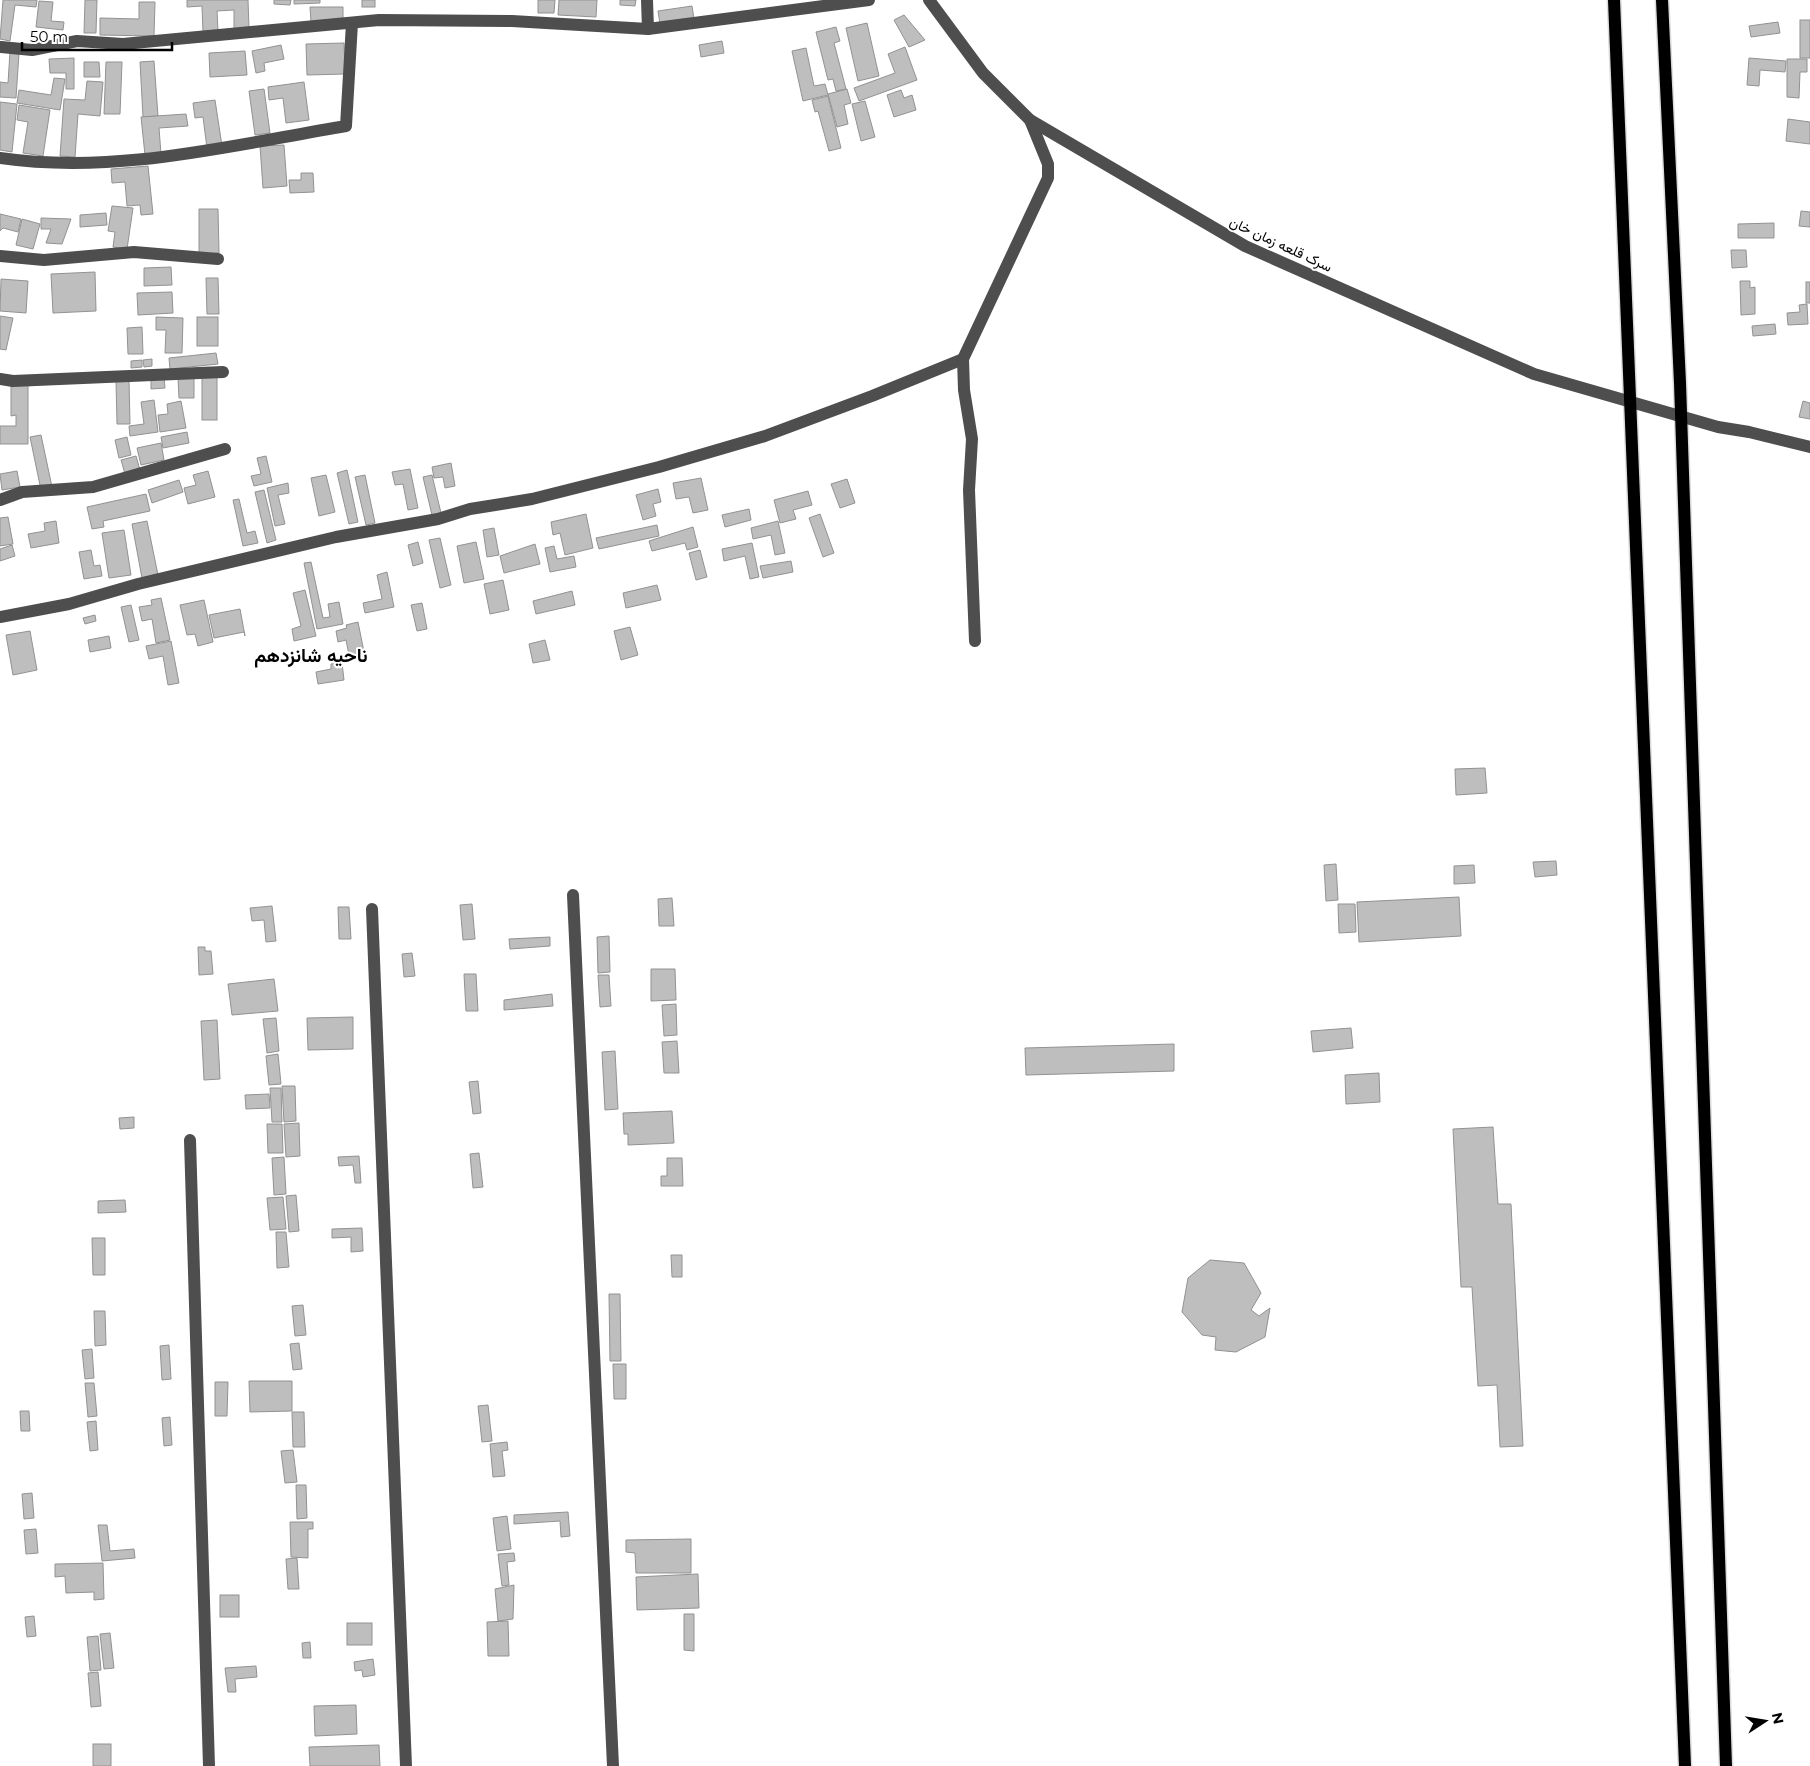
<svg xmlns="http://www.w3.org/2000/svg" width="1810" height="1766" font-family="Montserrat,Vazirmatn,sans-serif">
<rect width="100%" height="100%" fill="#fff"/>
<g fill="#bebebe" stroke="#929292">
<path d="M3,0H37L36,7L15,5L10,41L0,39Z"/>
<path d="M85,0H97L96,33H84Z"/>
<path d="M187,0H248L249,28L234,29V10L217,11L218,31L203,32L202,6L187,7Z"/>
<path d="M274,0H291L290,5L274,4Z"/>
<path d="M294,0H320V3L294,4Z"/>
<rect x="362" y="0" width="13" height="7"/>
<path d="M538,0H555L554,13H538Z"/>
<path d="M559,0H597L596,17L558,15Z"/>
<path d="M620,0H636L635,6L620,5Z"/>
<path d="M39,1L53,2L51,21L64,22L63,30L36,27Z"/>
<path d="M139,2H155L154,36L100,35V18L139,19Z"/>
<path d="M692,6L694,19L660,24L658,11Z"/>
<path d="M310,7H343V20L311,22Z"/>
<path d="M904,15L925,40L909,47L894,20Z"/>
<rect x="1800" y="20" width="10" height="38"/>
<path d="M1778,22L1780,33L1751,37L1749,26Z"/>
<path d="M867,23L879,76L858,81L846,28Z"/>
<path d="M836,27L840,41L834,43L846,89L836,91L833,79L828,80L816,32Z"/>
<path d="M722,41L724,53L701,57L699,45Z"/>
<path d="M344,43L345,74L307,75L306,44Z"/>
<path d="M281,45L284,59L264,63L265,71L256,73L252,51Z"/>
<path d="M905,47L917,80L859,101L854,88L895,73L888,54Z"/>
<path d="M806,48L814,86L825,84L828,95L803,101L792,51Z"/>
<path d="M245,51L247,75L210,77L209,53Z"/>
<path d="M10,52L19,53L16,98L0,97V82L8,83Z"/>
<path d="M74,58V89H66V73H50L49,59Z"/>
<path d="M1749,58L1786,61L1785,72L1760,70L1759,86L1747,85Z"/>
<path d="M1787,59H1807V72H1800L1799,98L1787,97Z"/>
<path d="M154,61L158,116L143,117L140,62Z"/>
<path d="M84,62H99L100,77H84Z"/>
<path d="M106,62H122L120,114H104Z"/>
<path d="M54,78L65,79L60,110L17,103L19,90L51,95Z"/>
<path d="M87,81L103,82L100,116L78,114L75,157L60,156L64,99L85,100Z"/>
<path d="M304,82L309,120L286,123L283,98L269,100L268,87Z"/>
<path d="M264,89L270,133L255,135L249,91Z"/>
<path d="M847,89L851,103L844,105L848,124L837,127L828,94Z"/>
<path d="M901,90L904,98L912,95L916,110L894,117L887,95Z"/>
<path d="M828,96L841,148L829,151L818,111L815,112L812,100Z"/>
<path d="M215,100L222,146L207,148L203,117L195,118L193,103Z"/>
<path d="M865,101L875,137L861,141L852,104Z"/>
<path d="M0,102L17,104L12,152L0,150Z"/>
<path d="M19,105L50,110L43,156L23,153L28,122L17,120Z"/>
<path d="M186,114L188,126L159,128L161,154L145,155L141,117Z"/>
<path d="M1788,119L1810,122V144L1786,141Z"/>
<path d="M284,145L287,186L263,188L260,146Z"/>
<path d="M148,166L153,214L141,215L140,205L127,206L125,182L112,183L111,169Z"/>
<path d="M301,173H313L314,192L290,193L289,180H301Z"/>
<path d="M112,206L133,208L127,249L113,247L115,232L108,231Z"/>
<path d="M199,209H218L219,253L199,254Z"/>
<path d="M1801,211L1810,212V227L1799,226Z"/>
<path d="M106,213L107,225L80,227V215Z"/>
<path d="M0,214L21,219L18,232L3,228L0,231Z"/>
<path d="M41,218L71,219L62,244L46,243L51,229H41Z"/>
<path d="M22,219L40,224L33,249L16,245Z"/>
<path d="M1774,223V238H1738V224Z"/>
<path d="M1731,250H1746L1747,267L1732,268Z"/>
<path d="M171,267L172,285L144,286V268Z"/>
<path d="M95,272L96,311L53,313L51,274Z"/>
<path d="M206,278H218L219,314H207Z"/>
<path d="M1,279L28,281L26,313L0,311Z"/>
<path d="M1740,281H1750V288L1755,287V314L1741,315Z"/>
<rect x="1806" y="282" width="4" height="21"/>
<path d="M172,292L173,313L138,315L137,293Z"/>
<path d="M1807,304L1808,324L1788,325L1787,313L1800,312L1799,305Z"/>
<path d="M0,316L13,318L6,350L0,349Z"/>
<path d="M156,317L183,318L182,353H165L166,330H156Z"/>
<rect x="197" y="317" width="21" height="29"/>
<path d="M1775,324L1776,334L1753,336L1752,326Z"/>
<path d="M142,327L143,354H128L127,328Z"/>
<path d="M216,353L218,364L170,369L169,358Z"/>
<path d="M152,359V366L144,367L143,360Z"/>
<path d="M142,360V367L131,368V361Z"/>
<path d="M164,377L165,388L151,389V378Z"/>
<rect x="202" y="377" width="15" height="43"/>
<path d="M178,378H194V398H179Z"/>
<path d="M116,381H129L130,424H117Z"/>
<path d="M11,384H28V444H0V426H16V415L11,416Z"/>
<path d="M154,400L158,432L130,436L129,426L144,424L141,402Z"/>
<path d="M181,401L186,428L160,432L158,415L168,414L167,404Z"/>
<path d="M1803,401L1810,403V419L1799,417Z"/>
<path d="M187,432L189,443L163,448L161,437Z"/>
<path d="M41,435L52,487L41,490L30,437Z"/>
<path d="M127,437L131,455L119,458L115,440Z"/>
<path d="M161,443L164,460L141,465L137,448Z"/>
<path d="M136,456L140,470L125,474L121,460Z"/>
<path d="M266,456L272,482L254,486L251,476L261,474L257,458Z"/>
<path d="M451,463L455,486L445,488L443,477L434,478L432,467Z"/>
<path d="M410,469L418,508L408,510L403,484L395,485L392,472Z"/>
<path d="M347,470L358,522L349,524L337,473Z"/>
<path d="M17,471L20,487L2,490L0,474Z"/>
<path d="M208,471L215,497L188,504L184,488L196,485L193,475Z"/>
<path d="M326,475L335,512L319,516L311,478Z"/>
<path d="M365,475L375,523L366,525L355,477Z"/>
<path d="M432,475L441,513L432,515L423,477Z"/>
<path d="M701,478L708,510L693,513L689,497L676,499L673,483Z"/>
<path d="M847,479L855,503L840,508L831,484Z"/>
<path d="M179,480L183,492L152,503L148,490Z"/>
<path d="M288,483L289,493L278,495L285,524L275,526L267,488Z"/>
<path d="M658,489L661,502L653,504L656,516L643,520L636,495Z"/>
<path d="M264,490L276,540L267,543L255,492Z"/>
<path d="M808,491L812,505L793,510L796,519L780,523L774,500Z"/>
<path d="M146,494L150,511L103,521L104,527L92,529L87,507Z"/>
<path d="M239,499L247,533L255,531L258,543L243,546L233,500Z"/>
<path d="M749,509L751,520L725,527L722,515Z"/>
<path d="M586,514L593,548L565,555L560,533L553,535L551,522Z"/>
<path d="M820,514L834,553L823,557L809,518Z"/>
<path d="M8,517L13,544L0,546V518Z"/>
<path d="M56,521L59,543L31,548L28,534L45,531L44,523Z"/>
<path d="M147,521L158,575L142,578L132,524Z"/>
<path d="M778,521L785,553L775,555L771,535L753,539L751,528Z"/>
<path d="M657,525L659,536L599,549L596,538Z"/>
<path d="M693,527L698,547L687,550L685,543L652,551L649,541Z"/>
<path d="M494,528L499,555L487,557L483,530Z"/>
<path d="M124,530L131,575L109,578L102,533Z"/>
<path d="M440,538L451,585L440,588L429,540Z"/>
<path d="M418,542L423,563L413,566L408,545Z"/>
<path d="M476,542L484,579L464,583L457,546Z"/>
<path d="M752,543L759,577L750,579L745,556L724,561L722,549Z"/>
<path d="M535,544L540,564L504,573L500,556Z"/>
<path d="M12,545L15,556L0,561V549Z"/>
<path d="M554,546L557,559L574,556L576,567L550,572L545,548Z"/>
<path d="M91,550L94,566L100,565L102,576L84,579L79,552Z"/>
<path d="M700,550L707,577L696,580L689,553Z"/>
<path d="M791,561L793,572L763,578L760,566Z"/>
<path d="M311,562L323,618L330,617L328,604L339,602L343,624L317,629L304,563Z"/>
<path d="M387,572L394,607L365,613L363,603L382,599L377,575Z"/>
<path d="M503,580L509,610L490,614L484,584Z"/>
<path d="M657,585L661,600L626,608L623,593Z"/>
<path d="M305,590L316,636L294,641L292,629L301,626L293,593Z"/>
<path d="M572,591L575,605L536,614L533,601Z"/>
<path d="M161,598L170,640L156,643L152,619L142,621L139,607L152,605L151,600Z"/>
<path d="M204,600L213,642L198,646L195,634L187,635L180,605Z"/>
<path d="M422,603L427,629L417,631L411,605Z"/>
<path d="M131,605L139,640L129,642L121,607Z"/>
<path d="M240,609L245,636L244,632L214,638L209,615Z"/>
<path d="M95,615L96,621L85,624L83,618Z"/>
<path d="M358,622L365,657L350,660L346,640L338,642L336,631L347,628L346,625Z"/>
<path d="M630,627L638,655L621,660L614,631Z"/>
<path d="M30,631L37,670L13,675L6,635Z"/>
<path d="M109,636L111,648L90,652L88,640Z"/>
<path d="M545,640L550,660L533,663L529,644Z"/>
<path d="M171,641L179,683L168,685L163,656L149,659L146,646Z"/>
<path d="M342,663L344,680L318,684L316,672L331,669V664Z"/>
<path d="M1485,768L1487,793L1456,795L1455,769Z"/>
<path d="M1556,861L1557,875L1535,877L1533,862Z"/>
<path d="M1336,864L1338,900L1326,901L1324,865Z"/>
<path d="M1474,865L1475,883L1454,884V866Z"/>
<path d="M1459,897L1461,936L1359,942L1357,902Z"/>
<path d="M672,898L674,926H659L658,899Z"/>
<path d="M472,904L475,939L463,940L460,905Z"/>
<path d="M1338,904H1355L1356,932L1339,933Z"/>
<path d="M272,906L276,941L266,942L264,920L252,921L250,908Z"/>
<path d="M338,907H349L351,939H339Z"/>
<path d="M609,936L610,972L598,973L597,937Z"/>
<path d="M550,937V946L510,949L509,939Z"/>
<path d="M198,947H205V951H211L213,974L199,975Z"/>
<path d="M412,953L415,976L404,977L402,954Z"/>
<path d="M651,969H675L676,1000L651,1001Z"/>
<path d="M464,974H476L478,1011H466Z"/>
<path d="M598,975H609L611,1006L600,1007Z"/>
<path d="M274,979L278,1011L232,1015L228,984Z"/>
<path d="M552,994L553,1006L504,1010V1000Z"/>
<path d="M676,1004L677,1035L664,1036L662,1005Z"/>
<path d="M353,1017V1049L308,1050L307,1018Z"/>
<path d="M276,1018L279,1051L267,1053L263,1019Z"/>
<path d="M217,1020L220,1079L204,1080L201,1021Z"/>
<path d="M1351,1028L1353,1048L1313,1052L1311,1031Z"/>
<path d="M677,1041L679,1073H664L662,1042Z"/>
<path d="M1174,1044V1071L1026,1075L1025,1048Z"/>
<path d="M615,1051L618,1109L605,1110L602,1052Z"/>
<path d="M278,1054L281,1084L269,1085L266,1056Z"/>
<path d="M1379,1073L1380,1102L1346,1104L1345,1075Z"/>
<path d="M478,1081L481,1113L473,1114L469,1082Z"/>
<path d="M282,1086H295L296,1121L284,1122Z"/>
<path d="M270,1088H281L282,1122H272Z"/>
<path d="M269,1094L270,1108L246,1109L245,1095Z"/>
<path d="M672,1111L674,1143L628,1145V1134H624L623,1113Z"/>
<path d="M134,1117V1128L120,1129L119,1118Z"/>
<path d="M299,1123L300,1156L286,1157L284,1124Z"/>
<path d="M267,1124H282L283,1153H268Z"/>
<path d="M1493,1127L1498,1204H1511L1523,1446L1500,1447L1497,1385L1478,1386L1472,1287H1461L1453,1129Z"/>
<path d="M479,1153L483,1187L473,1188L470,1154Z"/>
<path d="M359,1156L361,1183H355L353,1165L339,1166L338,1157Z"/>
<path d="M284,1157L286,1194L274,1195L272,1158Z"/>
<path d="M667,1158H682L683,1186H661V1176H667Z"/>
<path d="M296,1195L299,1231L289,1232L286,1196Z"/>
<path d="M283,1197L286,1229L270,1230L267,1198Z"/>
<path d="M125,1200L126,1212L98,1213V1201Z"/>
<path d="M362,1228L363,1251L351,1252V1237L332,1238V1229Z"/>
<path d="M276,1232H286L289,1267L277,1268Z"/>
<path d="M92,1238H105V1275H93Z"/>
<path d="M671,1255H682V1277H672Z"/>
<path d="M1210,1260L1244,1263L1261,1293L1251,1310L1259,1316L1270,1308L1265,1337L1236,1352L1215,1350L1216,1337L1202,1335L1182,1312L1188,1278Z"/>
<path d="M609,1294H620L621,1361H610Z"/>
<path d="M303,1305L306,1335L295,1336L292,1306Z"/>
<path d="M94,1311H105L106,1345L95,1346Z"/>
<path d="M299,1343L302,1369L293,1370L290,1344Z"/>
<path d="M169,1345L171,1379L162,1380L160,1346Z"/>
<path d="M92,1349L94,1378L85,1379L82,1350Z"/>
<path d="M613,1364H626V1399H614Z"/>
<path d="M249,1381H292V1411L250,1412Z"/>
<path d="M215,1382H228L227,1416H215Z"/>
<path d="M85,1383H94L97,1416L88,1417Z"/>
<path d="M488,1405L492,1441L482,1442L478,1406Z"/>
<path d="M20,1411H29L30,1431H21Z"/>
<path d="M292,1412H304L305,1447H293Z"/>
<path d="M170,1417L172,1445L164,1446L162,1418Z"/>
<path d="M96,1421L98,1450L90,1451L87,1422Z"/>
<path d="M507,1442L508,1450L502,1451L505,1476L493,1477L490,1444Z"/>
<path d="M293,1450L297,1482L285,1483L281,1451Z"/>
<path d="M296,1485H306L307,1518L297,1519Z"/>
<path d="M32,1493L34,1518L24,1519L22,1494Z"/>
<path d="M568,1512L570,1536L561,1537L560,1521L514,1524V1515Z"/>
<path d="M507,1516L511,1549L497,1551L493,1518Z"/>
<path d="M290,1522H313V1529H308V1558L291,1557Z"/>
<path d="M98,1525H107L110,1551L134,1549L135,1558L102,1561Z"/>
<path d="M36,1529L38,1553L26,1554L24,1530Z"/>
<path d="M691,1539V1573H636L635,1553L626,1552V1540Z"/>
<path d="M514,1553L515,1561L507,1562L509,1585L502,1586L498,1554Z"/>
<path d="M297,1558L299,1589H288L286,1559Z"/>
<path d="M103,1563L104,1599L94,1600V1592L66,1593L65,1576L55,1577V1564Z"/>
<path d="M698,1574L699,1608L637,1610L636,1577Z"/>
<path d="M514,1585L513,1619L498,1621L495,1589Z"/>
<rect x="220" y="1595" width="19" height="22"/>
<path d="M684,1614H694V1651L684,1650Z"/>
<path d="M34,1616L36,1636L27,1637L25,1617Z"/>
<path d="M508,1621L509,1656H488L487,1622Z"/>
<rect x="347" y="1623" width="25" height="22"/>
<path d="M110,1633L114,1668L104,1669L100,1634Z"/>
<path d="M98,1636L101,1670L90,1671L87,1637Z"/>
<path d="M310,1642L311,1658H303L302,1643Z"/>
<path d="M373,1659L375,1675L363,1677L362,1670L355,1671L354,1662Z"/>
<path d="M256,1666L257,1677L235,1679L236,1692H228L225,1668Z"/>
<path d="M98,1672L101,1706L91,1707L88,1673Z"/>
<path d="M356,1705L357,1734L315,1736L314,1706Z"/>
<rect x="93" y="1744" width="18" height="22"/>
<path d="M379,1745L380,1766H310L309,1747Z"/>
</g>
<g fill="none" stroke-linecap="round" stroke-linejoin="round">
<g stroke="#dbdbdb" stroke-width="15">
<g id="major">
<path d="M1614,0L1685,1766"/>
<path d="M1662,0L1680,383L1726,1766"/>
</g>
</g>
<g stroke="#4e4e4e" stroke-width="12">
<path d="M647,0L648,29"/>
<path d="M929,0L983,73L1030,120L1245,246L1534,374L1718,427L1749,432L1810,447"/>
<path d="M1,47L32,50L77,41L123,44L379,20L512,21L648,29L869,0"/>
<path d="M0,158C116,175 232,145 346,126L352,23"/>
<path d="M0,256L44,260L134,252L218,259"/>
<path d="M0,379L13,381L223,372"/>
<path d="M0,500L22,492L93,487L225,449"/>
<path d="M0,617L69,604L138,584L336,537L438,519L470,509L532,499L659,467L765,436L872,396L963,359"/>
<path d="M975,641L969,490L972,439L964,390L963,359L1048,178V164L1030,120"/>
<path d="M573,895L613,1766"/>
<path d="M372,909L406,1766"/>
<path d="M190,1140L209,1766"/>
</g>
<use href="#major" stroke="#000" stroke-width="12"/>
</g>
<g text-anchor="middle" stroke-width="4" stroke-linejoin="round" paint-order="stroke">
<g font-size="14" fill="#000" stroke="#fff">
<text transform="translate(1281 244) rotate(25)" y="5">سرک قلعه زمان خان</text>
</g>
<g font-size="19" font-weight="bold" fill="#000" stroke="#fff">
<text x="311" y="662">ناحیه شانزدهم</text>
</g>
</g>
<g transform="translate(1765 1721) rotate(78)" stroke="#ffffff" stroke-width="4" paint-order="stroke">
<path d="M0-4L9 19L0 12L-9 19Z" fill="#000000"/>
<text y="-8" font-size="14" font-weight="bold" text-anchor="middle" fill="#000000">N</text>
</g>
<path d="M22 42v8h150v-8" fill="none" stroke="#000000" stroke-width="2.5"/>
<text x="30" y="42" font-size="15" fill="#000000" stroke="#ffffff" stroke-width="4" paint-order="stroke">50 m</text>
</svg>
